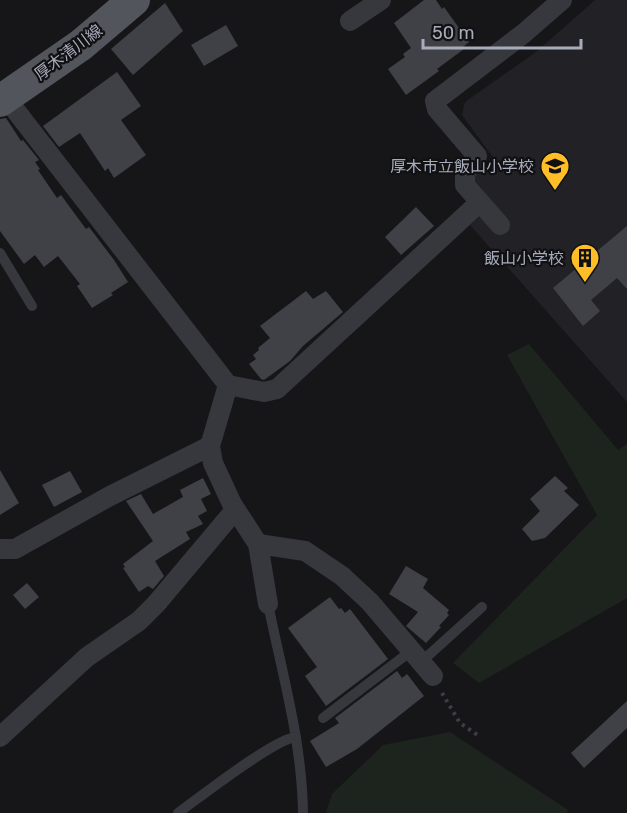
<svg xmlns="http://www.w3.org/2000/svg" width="627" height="813" font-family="Rubik,'Noto Sans JP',sans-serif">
<rect width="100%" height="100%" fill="#161619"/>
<path fill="#222226" d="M595,0H627V402L470,225L494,204L472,177L495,160L462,115L465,102L536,52Z"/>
<g fill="#1c241d">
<path d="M529,344L618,450L627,444V598L479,683L453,663L597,515L507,355Z"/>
<path d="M450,732L568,810L567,813H326L332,794L383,745Z"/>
</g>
<g fill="#404146">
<path d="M424,0H436L442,9L444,7L469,42L463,47L464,49L437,69L439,71L406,95L388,69L405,57L403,54L411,48L394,23Z"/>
<path d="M165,3L183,31L133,75L111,49Z"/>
<path d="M226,25L238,46L204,66L191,45Z"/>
<path d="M117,72L141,106L121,120L146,155L114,178L108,168L105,171L80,133L59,147L43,126Z"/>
<path d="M6,118L21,141L23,140L39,160L35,162L40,169L38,170L57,198L61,195L86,229L89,227L114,260L128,282L111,293L113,295L92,308L77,286L80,284L58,256L44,267L35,255L24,264L0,231V119Z"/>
<path d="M416,207L434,226L401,255L385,237Z"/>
<path d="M627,226V289L617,278L591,300L600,311L583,326L553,288Z"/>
<path d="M306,291L313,299L326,291L343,312L303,346L290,361L264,380L261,379L249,364L256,359L253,355L259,350L258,348L270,338L260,326Z"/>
<path d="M0,470L19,503L0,515Z"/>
<path d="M70,471L82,492L54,507L42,485Z"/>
<path d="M555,476L568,488L564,491L579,505L545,538L532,541L522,529L540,511L530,499Z"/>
<path d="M203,478L211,494L201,499L207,511L198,516L203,524L186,532L190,539L155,561L164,576L153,589L148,586L139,592L123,568L125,567L123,564L153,541L126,501L141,494L153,514L183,497L180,490Z"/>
<path d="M406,566L428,579L423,588L449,610L447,613L449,615L439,626L441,627L426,643L406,626L418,612L389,594Z"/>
<path d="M27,583L39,597L25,609L13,595Z"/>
<path d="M330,597L339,609L341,608L345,613L350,609L388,659L326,706L305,676L317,667L288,628Z"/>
<path d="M397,671L402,678L407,674L424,696L357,749L326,767L310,741L339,723L335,718Z"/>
<path d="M627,701V728L584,768L571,753Z"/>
</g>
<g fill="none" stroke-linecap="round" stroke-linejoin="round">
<path stroke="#3d3f45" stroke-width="4" stroke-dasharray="3 4.5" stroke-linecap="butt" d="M442,693L460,723L479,736"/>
<g stroke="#37383e" stroke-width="10">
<path d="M0,253L32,306"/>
<path d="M268,604C282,673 302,741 303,813"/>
<path d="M421,662L482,607"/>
<path d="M323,718L411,651"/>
<path d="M178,813C200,797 274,739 296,737"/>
</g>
<g stroke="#37383e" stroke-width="20">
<path d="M350,21L381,0"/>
<path d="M6,98L228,385L210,446L213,463L232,504L258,544L268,604"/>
<path d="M500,225L465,185V173L477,156L437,109L435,101L523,34L562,0"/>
<path d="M228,385L264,392L277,389L479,203"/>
<path d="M258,544L305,551L342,576L370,602L433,676"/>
<path d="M0,549H15L110,496L210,446"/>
<path d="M0,737L87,657L139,621L156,604L235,510"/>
</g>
<path stroke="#53555d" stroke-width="32" d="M0,101L81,45L134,0"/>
</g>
<defs>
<g id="school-pin" transform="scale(1.5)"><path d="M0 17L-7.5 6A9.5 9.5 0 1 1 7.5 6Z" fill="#ffbe28" stroke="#111114"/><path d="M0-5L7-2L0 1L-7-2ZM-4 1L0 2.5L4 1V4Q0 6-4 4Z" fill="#111"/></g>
<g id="building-pin" transform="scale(1.5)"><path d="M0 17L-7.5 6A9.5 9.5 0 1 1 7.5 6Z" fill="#ffbe28" stroke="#111114"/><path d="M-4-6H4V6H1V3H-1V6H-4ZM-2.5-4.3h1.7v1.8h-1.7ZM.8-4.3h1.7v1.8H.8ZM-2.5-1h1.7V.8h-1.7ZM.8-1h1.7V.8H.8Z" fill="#111"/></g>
</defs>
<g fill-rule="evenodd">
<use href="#school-pin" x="555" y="166"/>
<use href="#building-pin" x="585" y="258"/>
</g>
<g text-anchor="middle" stroke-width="4.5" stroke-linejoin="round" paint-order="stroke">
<g font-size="16" fill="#a7acba" stroke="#111114">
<text transform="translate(68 52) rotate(-37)" y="6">厚木清川線</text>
</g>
<g font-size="16" fill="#a7acba" stroke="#111114" text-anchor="end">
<text x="534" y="172">厚木市立飯山小学校</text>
<text x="564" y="264">飯山小学校</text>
</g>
</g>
<path d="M423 39v9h158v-9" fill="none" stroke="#a7acba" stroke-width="3"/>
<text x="432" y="39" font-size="18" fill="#a7acba" stroke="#111114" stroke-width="4.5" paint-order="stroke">50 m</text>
</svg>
